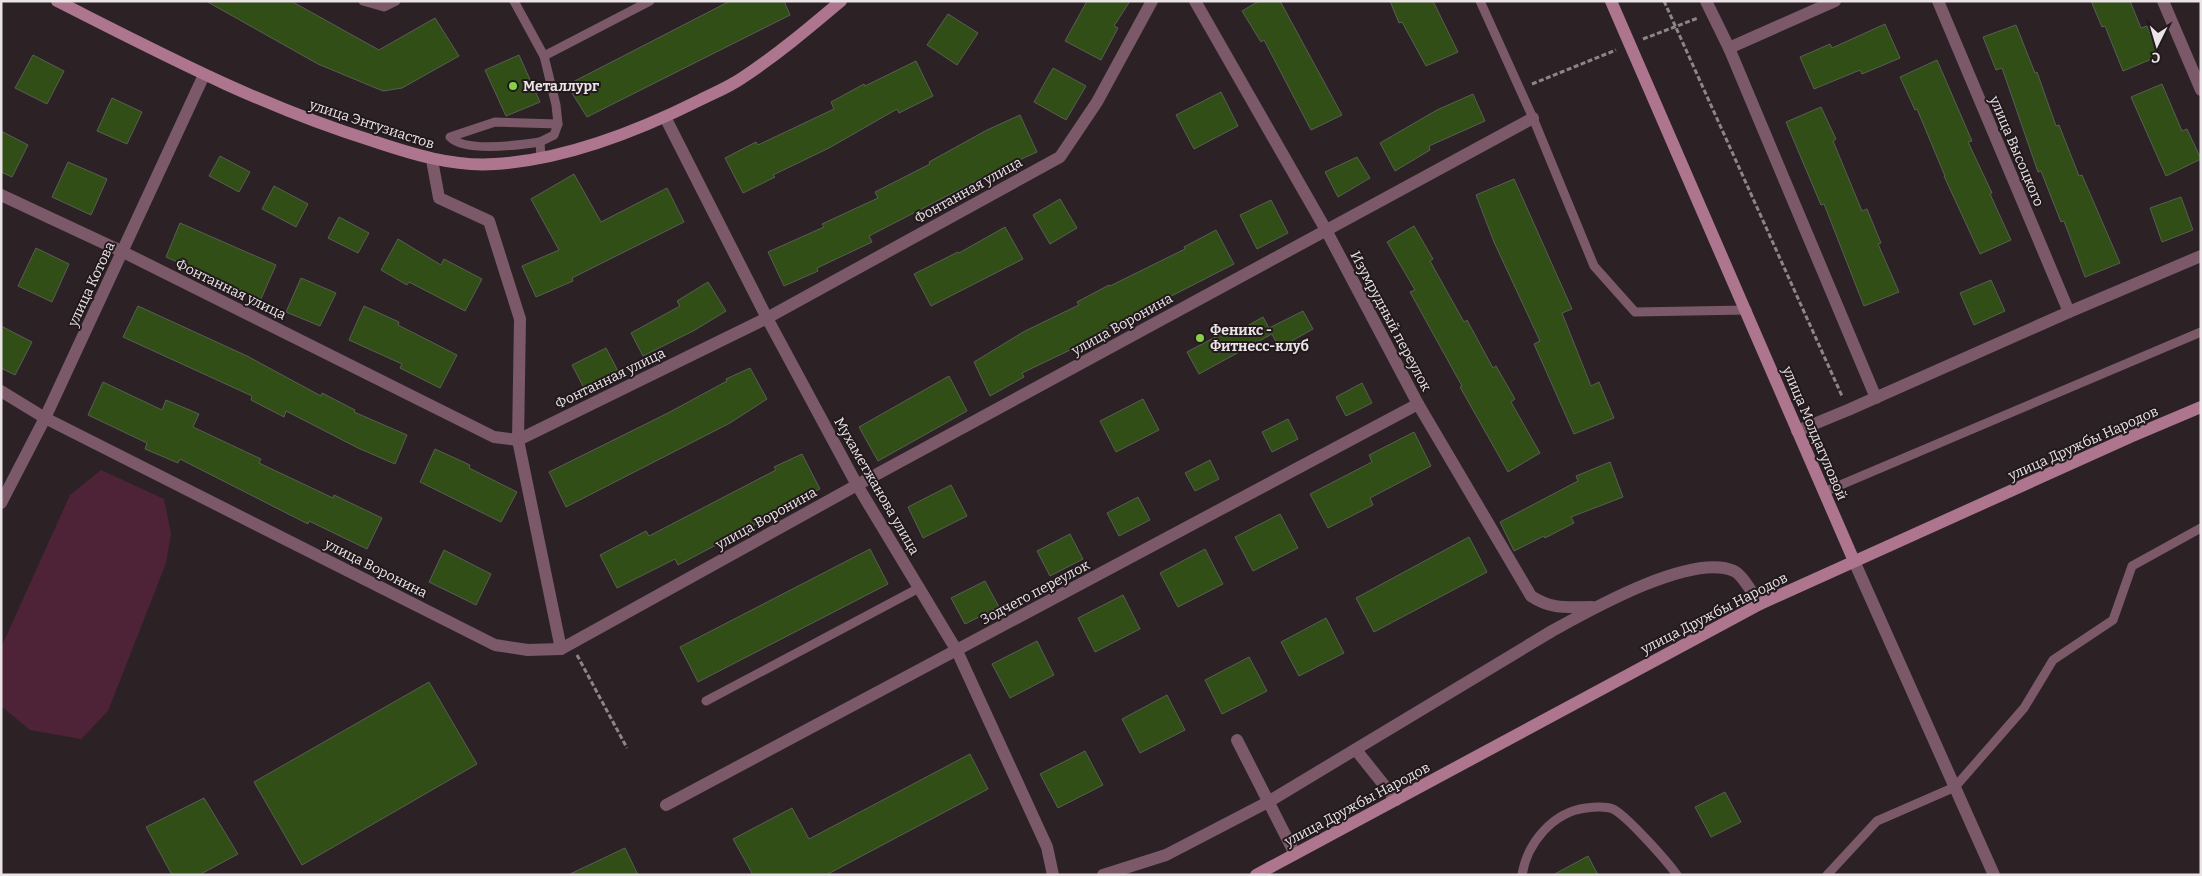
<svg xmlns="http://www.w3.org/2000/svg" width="2202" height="876" font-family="Bitter,serif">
<rect width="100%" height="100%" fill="#2c2226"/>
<path fill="#4e2338" d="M101,470L164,499L171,534L166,563L108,711L81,739L30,730L1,706V648L70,495Z"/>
<g fill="#304e15" stroke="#595e55">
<path d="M206,1H291L379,50L435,18L459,56L402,88L383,91L318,64Z"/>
<path d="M730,1H784L790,15L587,117L567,85Z"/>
<path d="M1087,1H1130L1114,26L1118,28L1101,60L1065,41Z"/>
<path d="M1259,1H1280L1342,115L1311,130L1264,40L1261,42L1242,11Z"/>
<path d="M1390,1H1433L1458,52L1426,66L1402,22L1399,23Z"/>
<path d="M2091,1H2130L2141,28L2147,26L2159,56L2123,71L2105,26L2102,27Z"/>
<path d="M948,14L978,33L957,65L927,45Z"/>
<path d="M1885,24L1900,58L1862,74L1860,70L1814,89L1800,57L1830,44L1832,48Z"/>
<path d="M2016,25L2035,73L2037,72L2056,126L2059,125L2079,176L2082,175L2120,263L2085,277L2064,221L2061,222L2041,171L2038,172L2002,68L1996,70L1983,37Z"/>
<path d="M33,55L64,71L47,104L15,88Z"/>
<path d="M519,55L540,102L506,116L485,70Z"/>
<path d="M1937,60L1972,141L1968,142L1992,193L1990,194L2011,240L1980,254L1944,176H1945L1917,109L1915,110L1900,77Z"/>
<path d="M916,61L933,96L899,113L897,109L829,148L773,175L775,177L743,193L725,158L756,142L758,145L834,109L831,102L864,84L865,86Z"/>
<path d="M1053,68L1086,86L1066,120L1034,102Z"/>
<path d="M2162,84L2182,131L2187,129L2201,159L2166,176L2131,97Z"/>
<path d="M1221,92L1238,126L1194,149L1176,115Z"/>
<path d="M1473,94L1485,121L1429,146L1430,150L1395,171L1380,143L1437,110Z"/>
<path d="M112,98L142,112L127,144L97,131Z"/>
<path d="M1821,107L1836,139L1833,141L1862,211L1867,209L1881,243L1878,244L1899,292L1864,306L1824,204L1821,205L1786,122Z"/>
<path d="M1020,115L1037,152L997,170L869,236L872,242L817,268L818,271L784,286L768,252L824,227L822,224L878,198L875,192L930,164L929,162L987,130Z"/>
<path d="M1,131L28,145L12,177L1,172Z"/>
<path d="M220,156L250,172L239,192L209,176Z"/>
<path d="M1357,157L1370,178L1338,197L1325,172Z"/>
<path d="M68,162L107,179L91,215L52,197Z"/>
<path d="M574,174L601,222L667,188L684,222L572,278L573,281L536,297L522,266L559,250L531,199Z"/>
<path d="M1514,179L1572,309L1562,313L1591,386L1599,382L1614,418L1574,434L1534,344L1540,341L1494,242L1476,195Z"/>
<path d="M274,186L308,204L296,227L262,209Z"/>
<path d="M2181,197L2193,230L2162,242L2150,208Z"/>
<path d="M1060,199L1077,228L1050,244L1033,215Z"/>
<path d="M1271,200L1288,233L1257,249L1240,215Z"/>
<path d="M339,217L369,233L358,253L328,238Z"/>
<path d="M180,223L276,265L261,299L166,257Z"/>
<path d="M1414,226L1433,259L1430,261L1464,322L1467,320L1493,368L1496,366L1515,399L1511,402L1540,453L1508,472L1460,387L1462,386L1410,292L1415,290L1387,242Z"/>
<path d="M1005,227L1023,259L931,306L914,274L958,252L959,253Z"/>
<path d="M1216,230L1234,264L1146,309L1145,307L1070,350L1022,373L1024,377L990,396L974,362L1025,331L1079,305L1077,302L1109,285L1110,286L1185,249L1184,247Z"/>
<path d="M398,239L441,265L444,259L482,279L465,311L409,282L407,285L381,270Z"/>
<path d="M36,248L69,264L52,302L18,286Z"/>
<path d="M301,278L336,293L320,326L286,312Z"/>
<path d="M1991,280L2005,311L1974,325L1960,293Z"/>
<path d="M708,282L726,311L695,330L643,356L631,333L680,306L677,301Z"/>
<path d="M138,306L247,356L321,396L322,393L355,410L354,412L407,435L395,464L358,448L286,411L284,417L251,400L252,396L123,337Z"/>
<path d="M364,306L399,322L398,325L457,355L440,388L400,368L402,364L349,340Z"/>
<path d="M1303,311L1313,329L1279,348L1272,334L1199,374L1187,352L1238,325L1240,330L1263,317L1269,328Z"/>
<path d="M1,326L32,342L15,375L1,368Z"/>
<path d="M606,348L619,373L585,390L572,365Z"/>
<path d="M750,368L767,399L730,423L566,507L549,472L668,413L727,381L726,379Z"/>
<path d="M949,376L967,411L878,461L859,427Z"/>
<path d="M103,382L162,410L166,400L199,414L193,427L261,459L259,463L333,498L334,495L382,518L367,549L309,521L308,524L180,459L178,463L145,449L147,443L88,415Z"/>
<path d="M1362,383L1372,403L1346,416L1336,397Z"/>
<path d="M1143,399L1159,430L1116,452L1100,421Z"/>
<path d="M1288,419L1298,439L1272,452L1262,432Z"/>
<path d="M1414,432L1431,466L1370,498L1373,505L1328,528L1310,494L1372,462L1369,455Z"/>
<path d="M435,449L470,465L469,468L517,492L501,522L420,482Z"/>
<path d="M802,454L820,489L777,508L779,512L678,565L675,559L617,588L600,555L646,531L649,536L776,470L774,467Z"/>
<path d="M1210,460L1219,479L1195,491L1185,473Z"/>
<path d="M1610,462L1623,497L1571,517L1574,523L1545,538L1544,536L1514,551L1500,522L1578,481L1576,476Z"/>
<path d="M951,485L967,516L923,538L908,507Z"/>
<path d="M1138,497L1150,520L1119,536L1107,513Z"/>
<path d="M1280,514L1298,548L1253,571L1235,537Z"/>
<path d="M1070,534L1083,559L1050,576L1037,551Z"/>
<path d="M1469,537L1487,572L1374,632L1356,598Z"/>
<path d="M870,549L888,584L698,682L680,647Z"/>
<path d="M1205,549L1223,584L1178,607L1160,573Z"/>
<path d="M444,550L491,574L476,605L429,582Z"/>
<path d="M985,581L999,607L965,624L951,598Z"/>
<path d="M1123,595L1140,629L1095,652L1078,618Z"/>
<path d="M1326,618L1344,653L1299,676L1281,642Z"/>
<path d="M1037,641L1054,675L1010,698L992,664Z"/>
<path d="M1249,657L1267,691L1222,714L1205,680Z"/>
<path d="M429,682L477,764L302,865L254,782Z"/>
<path d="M1167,695L1185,730L1140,753L1122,719Z"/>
<path d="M1085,751L1103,785L1058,808L1040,774Z"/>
<path d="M970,754L988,789L826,875H753L733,839L792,808L809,839Z"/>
<path d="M1725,792L1741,822L1711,837L1695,807Z"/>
<path d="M204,798L238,854L199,875H172L146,827Z"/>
<path d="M625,848L638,875H568Z"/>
<path d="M1588,856L1598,875H1553Z"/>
</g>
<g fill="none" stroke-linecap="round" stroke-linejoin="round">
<g stroke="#8e8589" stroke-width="3" stroke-dasharray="5 2.5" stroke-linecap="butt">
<path d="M1664,1L1842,396"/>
<path d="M1643,39L1698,18"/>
<path d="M1532,84L1616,50"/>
<path d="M577,655L627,748"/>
</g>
<g stroke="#7c5968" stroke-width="9">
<path d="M363,1L384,7L396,1"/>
<path d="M514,1L544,56L556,105L558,124L554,135L540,142L541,158"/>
<path d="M1480,1L1533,118L1594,266L1635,312L1747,310"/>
<path d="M544,56L650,1"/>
<path d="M540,142C520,145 465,153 450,137L495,122L558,124"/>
<path d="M1824,492L2201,332"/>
<path d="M706,701L919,588"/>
<path d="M1522,875C1527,843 1553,812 1586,808C1594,807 1605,806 1613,809C1627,816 1667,861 1677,875"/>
<path d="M1827,875L1877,821L1955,787L2024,708L2053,660L2113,620L2132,566L2201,528"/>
</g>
<g stroke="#7c5968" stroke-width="12">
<path d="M1195,1L1326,230L1418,404L1531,596C1552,610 1568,607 1592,607"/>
<path d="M1706,1L1729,48L1876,398"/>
<path d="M1938,1L2069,312"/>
<path d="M2163,1L2201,90"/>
<path d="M1729,48L1835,1"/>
<path d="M665,117L767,318L857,485L957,651L1047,847L1053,875"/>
<path d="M432,160L439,198L489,221L520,319L518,440L561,649"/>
<path d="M1,195L123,252L494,437L518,440L767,318L1060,157L1097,102L1152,1"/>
<path d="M1,391L45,418L495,645L528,650L561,649L857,485L1533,118"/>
<path d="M1797,431L1848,410L2069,312L2201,256"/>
<path d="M1,503L45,418L204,75"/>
<path d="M1854,561L1994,875"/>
<path d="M1237,740L1295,854"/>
<path d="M1356,750L1396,800"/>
<path d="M666,805L1418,404"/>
<path d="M1103,875L1166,855L1268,802L1552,631C1590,610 1692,552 1734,571C1742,574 1754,596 1760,604"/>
</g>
<g stroke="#ae768e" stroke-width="12">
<path d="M57,1C160,53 262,107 373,141C412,154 453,167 495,164C565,160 638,131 700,100C714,93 729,87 742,78C777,55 809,28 841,1"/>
<path d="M1611,1L1854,561"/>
<path d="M1256,875L1760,604L2130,437L2201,407"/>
</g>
</g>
<g fill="#88cf49" stroke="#22191c" stroke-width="2">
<circle cx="513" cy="86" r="5"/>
<circle cx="1200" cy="338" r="5"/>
</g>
<g text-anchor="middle" stroke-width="4" stroke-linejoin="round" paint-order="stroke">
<g font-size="14" font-weight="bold" fill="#ebe4e7" stroke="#22191c" text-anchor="start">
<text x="523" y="91">Металлург</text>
<text x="1210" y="335">Феникс -<tspan x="1210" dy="16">Фитнесс-клуб</tspan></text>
</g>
<g font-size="14" fill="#ebe4e7" stroke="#22191c">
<text transform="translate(372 124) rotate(18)" y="5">улица Энтузиастов</text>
<text transform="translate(2017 151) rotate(67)" y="5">улица Высоцкого</text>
<text transform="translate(968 190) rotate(-29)" y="5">Фонтанная улица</text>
<text transform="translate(91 284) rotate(-65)" y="5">улица Котова</text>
<text transform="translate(231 289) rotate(26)" y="5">Фонтанная улица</text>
<text transform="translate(1391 321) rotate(62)" y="5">Изумрудный переулок</text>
<text transform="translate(1122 324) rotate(-29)" y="5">улица Воронина</text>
<text transform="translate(610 378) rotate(-26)" y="5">Фонтанная улица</text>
<text transform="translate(1815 433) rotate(67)" y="5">улица Молдагуловой</text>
<text transform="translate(2083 443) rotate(-24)" y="5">улица Дружбы Народов</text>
<text transform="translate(877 486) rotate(60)" y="5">Мухаметжанова улица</text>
<text transform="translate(766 518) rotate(-29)" y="5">улица Воронина</text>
<text transform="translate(376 568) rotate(27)" y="5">улица Воронина</text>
<text transform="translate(1035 592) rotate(-28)" y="5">Зодчего переулок</text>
<text transform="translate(1714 613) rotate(-27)" y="5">улица Дружбы Народов</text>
<text transform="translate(1357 804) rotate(-28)" y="5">улица Дружбы Народов</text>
</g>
</g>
<rect width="2202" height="876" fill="none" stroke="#ebe4e7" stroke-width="5"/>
<g transform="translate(2157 45) rotate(185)" stroke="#22191c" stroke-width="4" paint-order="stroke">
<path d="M0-4L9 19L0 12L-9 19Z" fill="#ebe4e7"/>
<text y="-8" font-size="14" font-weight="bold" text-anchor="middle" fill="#ebe4e7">С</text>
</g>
</svg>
